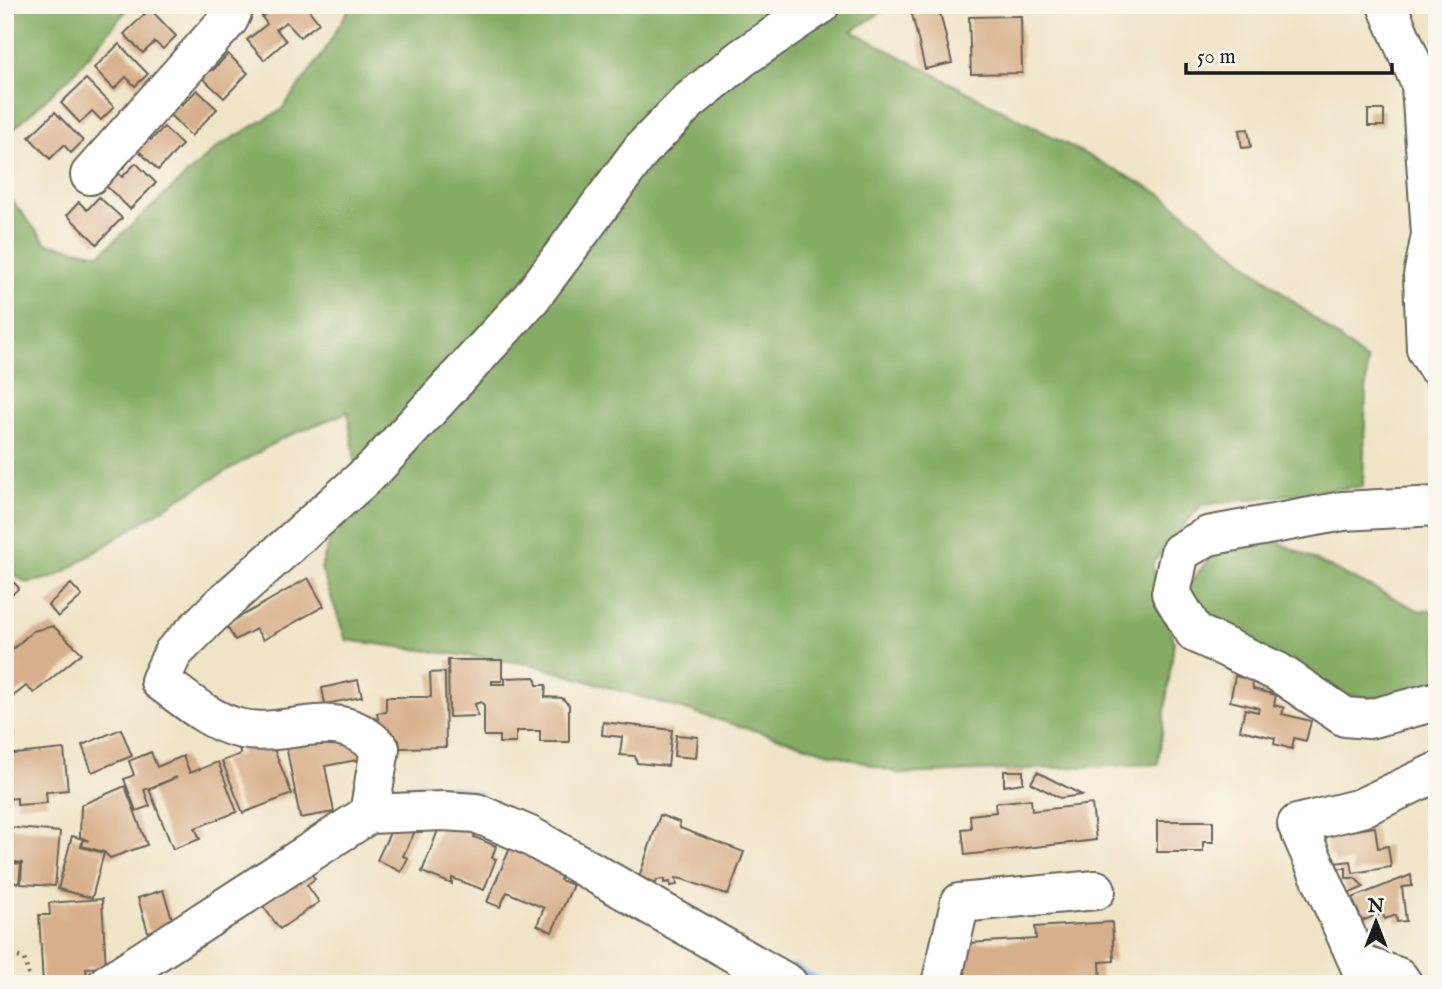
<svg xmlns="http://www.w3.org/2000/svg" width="1442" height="989" font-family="'IM FELL English',serif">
<rect width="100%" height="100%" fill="#fbf7ec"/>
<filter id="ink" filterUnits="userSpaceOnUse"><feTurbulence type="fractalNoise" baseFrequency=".0143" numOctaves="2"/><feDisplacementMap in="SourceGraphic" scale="14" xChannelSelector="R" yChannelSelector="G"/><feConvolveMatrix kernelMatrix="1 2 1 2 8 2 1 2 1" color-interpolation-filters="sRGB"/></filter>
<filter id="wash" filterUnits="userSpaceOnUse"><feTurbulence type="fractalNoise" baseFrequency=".00686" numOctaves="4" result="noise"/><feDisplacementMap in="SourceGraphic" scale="28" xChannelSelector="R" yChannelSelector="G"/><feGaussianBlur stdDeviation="1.57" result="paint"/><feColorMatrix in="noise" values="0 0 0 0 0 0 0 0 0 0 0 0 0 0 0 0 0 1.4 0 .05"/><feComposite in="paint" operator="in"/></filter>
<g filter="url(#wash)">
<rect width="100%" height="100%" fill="#f0e4c7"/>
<g fill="#84ac63" stroke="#506440" stroke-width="2">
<path d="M5,5H131L75,72L6,136L5,157Z"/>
<path d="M351,5H893L852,31L1161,194L1367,361L1363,486L1201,505L1152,564L1174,642L1158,764L901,774L530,664L346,640L321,568L355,461L348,412L283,438L177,500L56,577L27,583L5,570V192L46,243L100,254L217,147L281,110L322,55Z"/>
<path d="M1278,542L1420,611L1437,609V692L1394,701L1343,694L1213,632L1182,594L1212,554Z"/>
</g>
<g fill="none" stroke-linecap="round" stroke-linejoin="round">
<g stroke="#77b1e8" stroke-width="8">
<path d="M383,795C416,784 446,785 479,796"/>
<path d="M794,968L822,984"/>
</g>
</g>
<g id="blocks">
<g fill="#d7af8a">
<path d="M277,5H305L319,23L300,37L286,22L276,29L286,41L264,60L247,40L267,24L262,17Z"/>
<path d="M939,8L952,63L925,69L912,14Z"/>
<path d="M150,9L176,36L163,49L155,42L143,53L124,34Z"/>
<path d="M1021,16L1022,73L971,74L969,17Z"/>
<path d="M119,44L148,74L135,86L126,77L114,89L94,68Z"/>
<path d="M228,54L248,73L224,98L195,71L204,62L213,70Z"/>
<path d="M86,79L114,107L101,120L92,111L80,123L61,103Z"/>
<path d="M197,90L217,109L191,136L163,108L173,98L182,105Z"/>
<rect x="1368" y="110" width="16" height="16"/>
<path d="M55,112L83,141L71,153L64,145L50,159L29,137Z"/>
<path d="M164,127L182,145L158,170L132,144L143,133L151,140Z"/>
<path d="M1248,129L1251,147L1242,148L1239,130Z"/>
<path d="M136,163L156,183L130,209L100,180L112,167L122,177Z"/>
<path d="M99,197L122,218L97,244L67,215L79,202L87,210Z"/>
<path d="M5,573L19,588L5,601Z"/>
<path d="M308,578L324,606L263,640L256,629L235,640L226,625Z"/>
<path d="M71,584L82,596L58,617L48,605Z"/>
<path d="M53,626L82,653L34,693L26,686L5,703V656L33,631Z"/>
<path d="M448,660H502V681H492V684H505V678L535,677L537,685H546L545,697L562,698L569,705V742H540V731H516V743H499V736H484V705L481,702L475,704L478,716L449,717Z"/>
<path d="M445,672L446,747L400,748L399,740H382L377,713L386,712V697H431L430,673Z"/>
<path d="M1235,676L1252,680L1253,689L1276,695L1274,705L1284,708L1282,714L1311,721L1306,741L1294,738L1292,749L1274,744L1275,738L1240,730L1245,709L1258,712L1259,708L1230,701Z"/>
<path d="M358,680L362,697L325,704L322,688Z"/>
<path d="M603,722L672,730L668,766L637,763L635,756L620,755L622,737L602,735Z"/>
<path d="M121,729L132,756L92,772L82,745Z"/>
<path d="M5,730L14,732L12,750L5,749Z"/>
<path d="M349,733L367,758L325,766L334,812L300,818L286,745Z"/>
<path d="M676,735L698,737L696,758L674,756Z"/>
<path d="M271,742L292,794L243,813L222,761L241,754L239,749Z"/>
<path d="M64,749L68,790L46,792L47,803L17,805V798L5,799V755Z"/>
<path d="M151,752L157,767L183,756L190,773L218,762L237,812L195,828L200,839L173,849L149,789L177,777L144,790L150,806L136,811L124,779L134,775L129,761Z"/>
<path d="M1004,771H1023V783L1004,786Z"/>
<path d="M1037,772L1082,795L1060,798L1031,783Z"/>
<path d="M125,786L147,845L110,858L104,852L82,846L84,839L89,841L80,837L81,805Z"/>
<path d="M1031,799L1032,811L1092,804L1096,840L965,855L962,829L971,828L970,815L996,812L995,803Z"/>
<path d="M445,812L478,825L474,837L496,846L492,858L496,859L484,890L452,878V884L422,872Z"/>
<path d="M660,815L679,822L680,828L744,852L728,895L682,879L676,878L677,885L670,886V882L664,883V879L657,880L656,883L639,877Z"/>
<path d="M396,820L416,829L403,856L408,858L401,872L377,860Z"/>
<path d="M1157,821H1213V842H1203V852H1157Z"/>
<path d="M6,827L60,832L55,886L21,884L22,863L5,861Z"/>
<path d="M1375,827L1378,848L1388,846L1391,867L1353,873L1351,861L1335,863L1334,857L1328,852L1325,835Z"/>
<path d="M72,836L83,839L81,847L104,853L92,898L58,889Z"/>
<path d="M513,841L567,865L560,880L573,885L552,932L537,925L544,908L507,892L500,907L487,902Z"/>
<path d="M5,862L21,864L19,883L5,882Z"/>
<path d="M304,864L315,879L307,885L319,902L280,929L257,898Z"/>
<path d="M1337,868H1346V878H1355L1364,887L1348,894Z"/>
<path d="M1411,875L1412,886L1402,887L1406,921L1397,922L1396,915L1385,919L1382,913L1362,921L1352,898Z"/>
<path d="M163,890L174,925L148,932L138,898Z"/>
<path d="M102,899L106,967L86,968L87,982L43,984L39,915H50L49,903Z"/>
<path d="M1112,922L1114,961L1100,962L1101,984H966L964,954L969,953V943L1036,939L1035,927Z"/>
</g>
</g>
</g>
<g filter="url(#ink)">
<use href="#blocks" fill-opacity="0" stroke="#666258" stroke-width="2"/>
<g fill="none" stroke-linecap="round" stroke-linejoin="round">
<g stroke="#666258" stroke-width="42">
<g id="minor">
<path d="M1387,5L1421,85L1431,235L1423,276L1426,349L1437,367"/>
<path d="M90,175L229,19L235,5"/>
<path d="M1437,506L1343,511L1208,536L1180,552L1171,593L1195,633L1278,672L1345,717L1369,719L1437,701"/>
<path d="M369,814L380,749C336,701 289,741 238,728C209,721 184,698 160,681L173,653L219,607L376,467L531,298L642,149L689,101L742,58L820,5"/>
<path d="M107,984L369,814L443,811L476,813L530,836L788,984"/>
<path d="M941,984L960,903L1096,890"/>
<path d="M1403,984L1398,977L1359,964L1297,824L1361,808L1437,772"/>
</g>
</g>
<path stroke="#666258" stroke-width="4.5" stroke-dasharray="2 5" stroke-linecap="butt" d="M5,952L24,959L31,984"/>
<use href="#minor" stroke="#fff" stroke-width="38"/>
</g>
</g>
<rect width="1442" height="989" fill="none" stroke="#fbf7ec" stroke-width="28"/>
<g transform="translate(1376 922)" stroke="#fbf7ec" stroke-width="5" paint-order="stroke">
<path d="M0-5L12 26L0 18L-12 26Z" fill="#1c1c1c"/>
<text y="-10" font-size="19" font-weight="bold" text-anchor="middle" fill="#1c1c1c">N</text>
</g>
<path d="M1186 63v10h206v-10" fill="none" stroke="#1c1c1c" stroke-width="3.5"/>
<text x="1197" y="63" font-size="21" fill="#1c1c1c" stroke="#fbf7ec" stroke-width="5" paint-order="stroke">50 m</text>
</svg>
